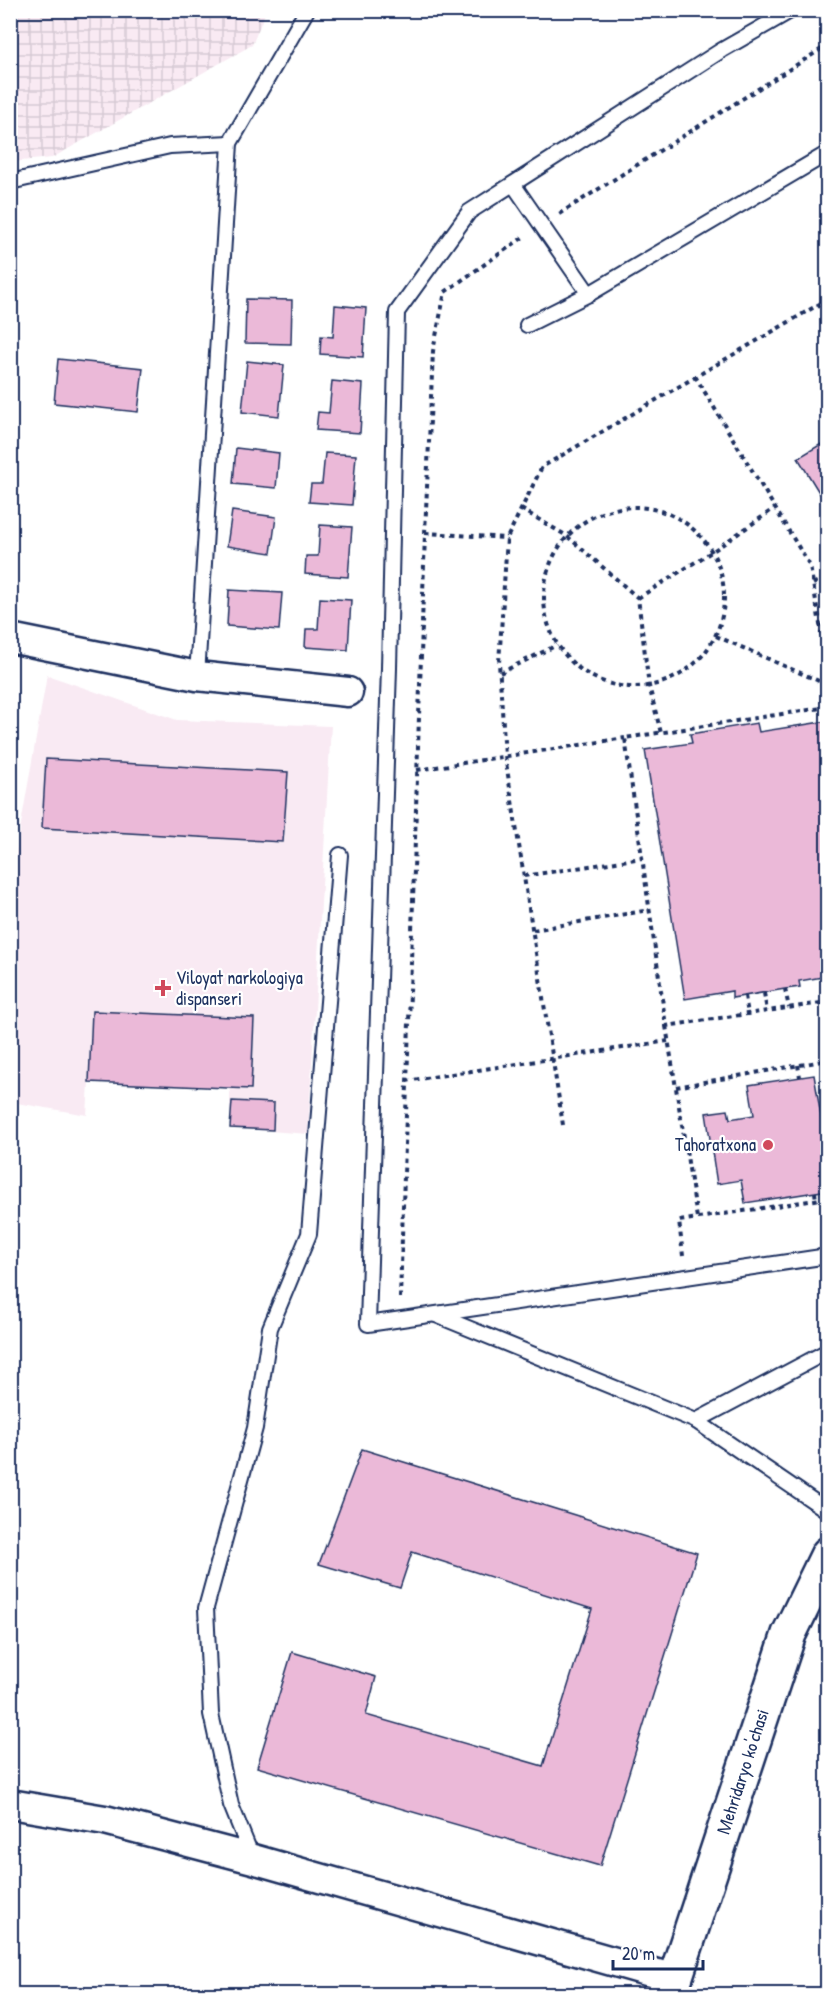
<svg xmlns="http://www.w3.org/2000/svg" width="838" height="2005" font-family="'Patrick Hand',sans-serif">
<defs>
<pattern id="industrial-grid" width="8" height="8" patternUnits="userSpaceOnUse" patternTransform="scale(1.5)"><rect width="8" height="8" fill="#f9eaf3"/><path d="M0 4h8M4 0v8" fill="none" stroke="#d5c9d3"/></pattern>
</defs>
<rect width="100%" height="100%" fill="#fff"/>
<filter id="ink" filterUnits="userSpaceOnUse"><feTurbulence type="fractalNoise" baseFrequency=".0167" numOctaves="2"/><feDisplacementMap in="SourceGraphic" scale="12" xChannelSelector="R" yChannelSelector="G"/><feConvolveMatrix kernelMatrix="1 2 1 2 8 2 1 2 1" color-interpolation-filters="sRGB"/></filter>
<g filter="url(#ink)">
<path fill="#f9eaf3" d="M47,675L177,720L331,726L308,1134L230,1128V1088L89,1082L87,1115L11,1102L12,876Z"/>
<path fill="url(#industrial-grid)" d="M10,11L11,10L266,11L252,45L52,158L11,162Z"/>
<g fill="#ebb9d8" stroke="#1b2f5e" stroke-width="1.5">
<path d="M246,299L292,300L291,344L245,343Z"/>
<path d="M335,305L366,308L363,357L320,354L321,336L333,337Z"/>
<path d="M58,359L143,368L138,412L54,403Z"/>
<path d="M247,361L284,365L279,416L242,412Z"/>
<path d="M332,381L363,384L360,433L316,430L318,412L329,413Z"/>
<path d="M828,440V507L798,458Z"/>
<path d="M236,448L279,453L276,488L233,484Z"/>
<path d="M325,453L356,455L352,505L309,502L311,484H322Z"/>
<path d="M232,511L276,517L271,553L227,546Z"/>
<path d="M320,525L352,527L348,577L305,574L306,556H318Z"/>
<path d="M229,590L282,593L279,630L227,626Z"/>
<path d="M320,598L351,600L348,650L305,647L306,629H318Z"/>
<path d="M828,721V976L799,981L800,987L785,989L732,998V991L685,999L645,750L692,743L690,734L757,723L759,732Z"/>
<path d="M46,759L288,772L283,842L42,828Z"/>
<path d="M92,1011L254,1018L251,1089L89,1082Z"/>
<path d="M814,1075L828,1157V1190L745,1203L741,1180L717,1184L706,1113L728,1110L730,1119L754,1115L749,1085Z"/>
<path d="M232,1101L274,1103L273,1130L230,1128Z"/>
<path d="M362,1449L697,1553L600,1866L257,1767L292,1652L376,1677L366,1715L543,1766L592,1609L412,1552L400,1588L319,1564Z"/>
<path d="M308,1990L322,1994H306Z"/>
</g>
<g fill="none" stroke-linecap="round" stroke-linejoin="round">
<g stroke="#1b2f5e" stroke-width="18">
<g id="lane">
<path d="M792,10L722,50L469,212L397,312L389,668L368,1324L828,1256"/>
<path d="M10,182L170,146L230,143"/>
<path d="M513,184L589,294"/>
<path d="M527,325L589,294L828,153"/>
<path d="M197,676L230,143L307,10"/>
<path d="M436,1315L696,1421L828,1351"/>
<path d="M696,1421L828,1511"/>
<path d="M252,1857L231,1805L211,1714L206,1608L255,1428L270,1328L309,1234L340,855"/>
</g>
</g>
<g stroke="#1b2f5e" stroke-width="33">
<g id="street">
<path d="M10,638L197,676L348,692"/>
<path d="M10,1804L105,1820L253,1859L675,1979"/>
</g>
</g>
<g stroke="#1b2f5e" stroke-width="38">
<path id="secondary" d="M670,1994L789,1634L828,1554"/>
</g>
<g stroke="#1b2f5e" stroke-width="4" stroke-dasharray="4.5 4.5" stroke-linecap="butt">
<path d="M559,214L828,45"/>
<path d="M818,304L828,319"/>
<path d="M695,376L810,566L828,671"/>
<circle cx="634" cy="597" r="90"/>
<path d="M521,509L567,536L638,598L649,686L661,733"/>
<path d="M425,533L507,538"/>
<path d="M813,584L828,576"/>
<path d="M638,598L713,551L775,508"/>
<path d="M716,636L828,685"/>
<path d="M500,673L557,645"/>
<path d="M828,707L625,738L666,1026L828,1002"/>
<path d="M417,770L625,738"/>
<path d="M524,876L642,858"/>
<path d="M533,930L649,910"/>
<path d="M785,989L789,1008"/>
<path d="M764,993L767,1011"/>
<path d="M745,996L748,1014"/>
<path d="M666,1026L697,1218"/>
<path d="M798,1065L800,1077"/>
<path d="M406,1081L668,1041"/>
<path d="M676,1087L828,1060"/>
<path d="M563,1125L505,756L499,663L507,538L542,467L828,299"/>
<path d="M824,1134L828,1133"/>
<path d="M815,1192L816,1200"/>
<path d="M683,1256L679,1221L828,1198"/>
<path d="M400,1298L425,533L433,351L445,292L525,236"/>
</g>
<use href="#lane" stroke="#fff" stroke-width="14"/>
<use href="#street" stroke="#fff" stroke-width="28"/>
<use href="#secondary" stroke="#fff" stroke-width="33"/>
</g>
</g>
<g fill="#d1495b" stroke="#fff" stroke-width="2">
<path d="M160 979h6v6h6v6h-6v6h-6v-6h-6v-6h6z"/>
<circle cx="768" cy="1145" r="6"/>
</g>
<g text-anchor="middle" stroke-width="4.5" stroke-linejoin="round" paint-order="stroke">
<g font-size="18" fill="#1b2f5e" stroke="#fff" text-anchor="start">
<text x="176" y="984">Viloyat narkologiya<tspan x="176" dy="21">dispanseri</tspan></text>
<text x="756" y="1151" text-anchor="end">Tahoratxona</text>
</g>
<g font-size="18" fill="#1b2f5e" stroke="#fff">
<text transform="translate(743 1772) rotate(-72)" y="6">Мehridaryo ko'chasi</text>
</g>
</g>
<rect width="838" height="2005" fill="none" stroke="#fff" stroke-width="36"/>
<rect x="18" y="18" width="802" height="1969" fill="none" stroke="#1b2f5e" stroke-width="2" filter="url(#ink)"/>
<path d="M613 1960v9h90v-9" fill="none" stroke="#1b2f5e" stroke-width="3"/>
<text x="622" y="1960" font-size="18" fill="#1b2f5e" stroke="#ffffff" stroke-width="4.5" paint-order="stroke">20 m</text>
</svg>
